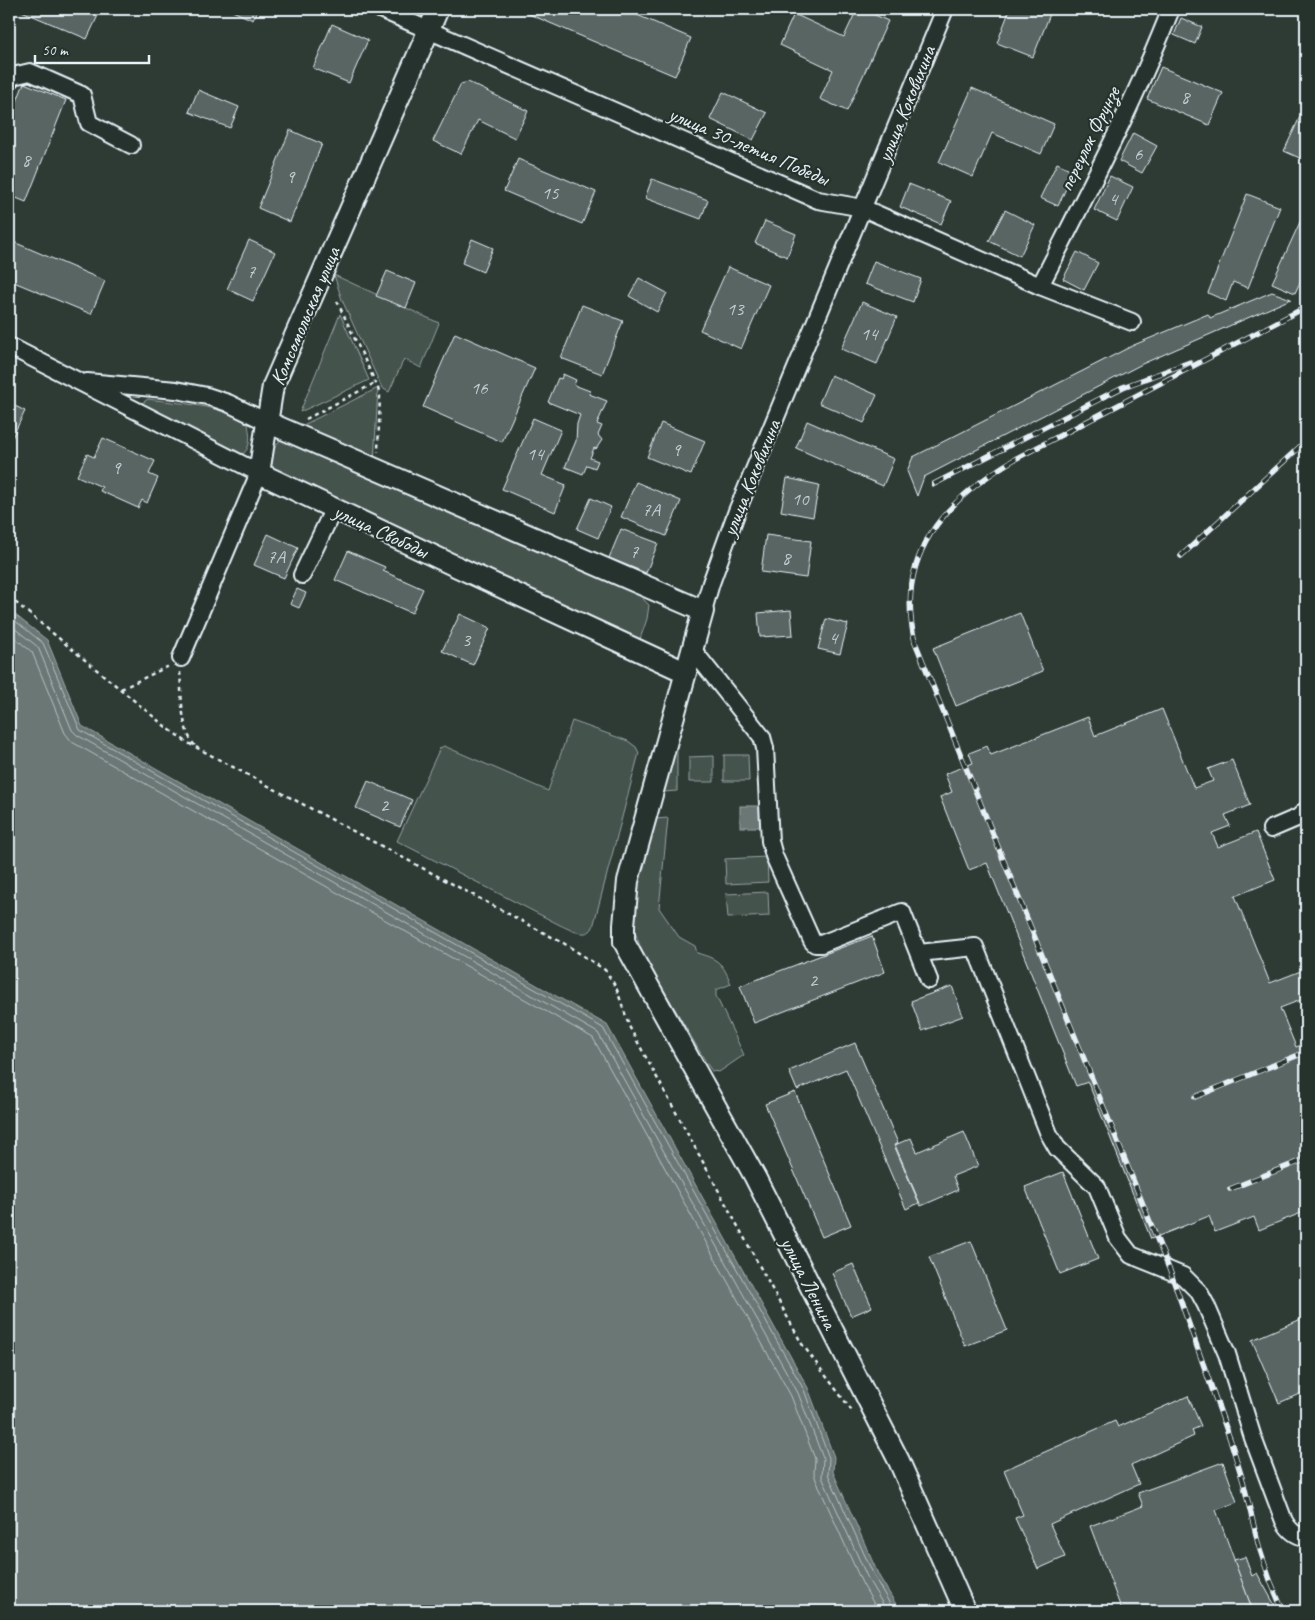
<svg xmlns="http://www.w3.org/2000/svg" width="1315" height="1620" font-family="Caveat,sans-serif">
<rect width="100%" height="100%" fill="#2e3b35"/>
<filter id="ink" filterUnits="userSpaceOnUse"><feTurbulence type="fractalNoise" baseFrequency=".02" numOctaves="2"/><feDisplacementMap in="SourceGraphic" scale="10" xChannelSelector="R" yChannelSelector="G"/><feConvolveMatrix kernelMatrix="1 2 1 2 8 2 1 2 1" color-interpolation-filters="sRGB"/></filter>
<g filter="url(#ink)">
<g fill="#45524e" stroke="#96a2a3">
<path d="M334,275L439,323L421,368L404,359L389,392L382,388L342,300Z"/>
<path d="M340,314L369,380L300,412Z"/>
<path d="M378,388L374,463L295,429Z"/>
<path d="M148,399C182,404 219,404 248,424C250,436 252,449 240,456L143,406L142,403Z"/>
<path d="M283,438L636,592L649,605L647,619L640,639L636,640L267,472C268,460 273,445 283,438Z"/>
<path d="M572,721L628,741L636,747L639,753L593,927C587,940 569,929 560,925L397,841L440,748L444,746L548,791Z"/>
<path d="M677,745V791L664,792Z"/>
<path d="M724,755H748L749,781H724Z"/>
<path d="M714,756V782H689V757Z"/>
<path d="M668,818L659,908L679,937L695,946L697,953C718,959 723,963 731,984L716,990V996L744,1055L719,1072L712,1071L707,1064L643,954L635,932L632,917L633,892L656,819Z"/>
<path d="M767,857L768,882L726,884L725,859Z"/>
<path d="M768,892L769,916L728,918L726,894Z"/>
</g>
<g fill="#6b7775" stroke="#9da8a9">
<path d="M9,610L47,640L82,726L607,1025L808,1388L834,1457L833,1472L879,1576L900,1611H9Z"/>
<rect x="740" y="806" width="21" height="21"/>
</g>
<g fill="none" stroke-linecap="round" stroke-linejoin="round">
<g stroke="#b6c0c4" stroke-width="1">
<path d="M9,616L43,643L80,730L603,1028L804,1390L829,1458L828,1474L875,1578L894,1611"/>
<path d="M9,624L38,647L72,730L77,735L598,1033L798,1393L823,1458L822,1477L869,1581L887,1611"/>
<path d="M9,633L32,652L65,733L72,742L593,1038L791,1396L815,1459L814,1473L816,1480L862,1583L878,1611"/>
</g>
</g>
<g fill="#596563" stroke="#e8f1f8">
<path d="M17,9H68L81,14L84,9H101L87,39Z"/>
<path d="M228,9H258L253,20Z"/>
<path d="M517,9H586L589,10L590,9H623L691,38L675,76Z"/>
<path d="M857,9H862L888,21L847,111L820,99L833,70L780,45L794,14L844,37Z"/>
<path d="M1010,9H1052L1033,57L997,43Z"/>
<path d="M1181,18L1202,27L1195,44L1174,35Z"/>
<path d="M332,24L368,40L349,83L313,68Z"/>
<path d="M1161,67L1223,93L1209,125L1147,99Z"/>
<path d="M468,82L528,111L515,138L478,120L461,154L433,141L461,84Z"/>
<path d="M24,83L66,100L26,202L9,195V122Z"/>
<path d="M972,88L1054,124L1041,154L992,133L973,177L939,162Z"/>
<path d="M198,90L239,107L230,128L189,112Z"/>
<path d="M723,92L767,113L753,140L710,119Z"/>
<path d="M1306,104V149L1302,159L1284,151Z"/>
<path d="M290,130L322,144L290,222L258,208Z"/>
<path d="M1133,133L1157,146L1142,173L1119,161Z"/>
<path d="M518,159L596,192L582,224L504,191Z"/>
<path d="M1057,163L1074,171L1058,206L1040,198Z"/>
<path d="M1110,176L1133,187L1117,221L1094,210Z"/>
<path d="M652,179L708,200L701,219L645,198Z"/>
<path d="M909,184L951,201L941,224L900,207Z"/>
<path d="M1247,194L1280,207L1248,288L1233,282L1226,301L1208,293Z"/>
<path d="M1306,209V269L1295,293L1272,283Z"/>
<path d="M1005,210L1035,225L1020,256L989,241Z"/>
<path d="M765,221L796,234L787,257L755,243Z"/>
<path d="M472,239L493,248L483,272L462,263Z"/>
<path d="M9,240L105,281L91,314L9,280Z"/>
<path d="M249,240L275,252L253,301L227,289Z"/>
<path d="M1077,252L1098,263L1084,290L1063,279Z"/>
<path d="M874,261L921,279L913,302L865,284Z"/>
<path d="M728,267L769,285L741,349L700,330Z"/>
<path d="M387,271L416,283L406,308L376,296Z"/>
<path d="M639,278L667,293L657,312L629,296Z"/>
<path d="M1272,292L1291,299L1142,364L924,477L917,496L907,471L913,457L1134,345L1208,314L1210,318Z"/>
<path d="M862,302L897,317L877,364L841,349Z"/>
<path d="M582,305L623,321L602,374L561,358Z"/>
<path d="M455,333L535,368L502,442L423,407Z"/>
<path d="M563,374L576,380L574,385L590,391L589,394L607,401L597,424L602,426L598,435L602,440L596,449L594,448L590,458L598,461L595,468L587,465L583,474L565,467L576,441L577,424L580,415L548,402L558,378L561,379Z"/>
<path d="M831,375L877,395L864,423L819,403Z"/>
<path d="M9,403L25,411L9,444Z"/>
<path d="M533,418L561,430L542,475L566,485L555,512L502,489Z"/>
<path d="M807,421L894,459L883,486L796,448Z"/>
<path d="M661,423L705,441L691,475L647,457Z"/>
<path d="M103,438L155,461L149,474L158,478L147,503L142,500L138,508L100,491L102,487L77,476L87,454L94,457Z"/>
<path d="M787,478L819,485L813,517L781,511Z"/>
<path d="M636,482L681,501L666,536L621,517Z"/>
<path d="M591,498L611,507L598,538L577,529Z"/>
<path d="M621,529L658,543L646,573L609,558Z"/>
<path d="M268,534L298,548L284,578L254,565Z"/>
<path d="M766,535L811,541L806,578L761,572Z"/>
<path d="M348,551L385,567L383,571L423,589L412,613L335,580Z"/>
<path d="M297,589L306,593L299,608L290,604Z"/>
<path d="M791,610L793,635L760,637L758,613Z"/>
<path d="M1020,613L1043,671L956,706L933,648Z"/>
<path d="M460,614L490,628L473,665L442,651Z"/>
<path d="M826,619L848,624L840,654L818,649Z"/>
<path d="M1162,709L1194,788L1213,781L1208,769L1232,760L1250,805L1225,815L1230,826L1212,833L1218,847L1256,832L1275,880L1235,896L1270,983L1306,969V998L1280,1008L1296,1047L1306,1043V1211L1259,1230L1254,1217L1215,1232L1209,1216L1151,1239L1088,1082L1076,1086L987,863L969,870L940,797L952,792L945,774L973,763L969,753L987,746L991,755L1088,717L1095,736Z"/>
<path d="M368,781L412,800L400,827L356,808Z"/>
<path d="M872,936L885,972L754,1023L740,986Z"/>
<path d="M952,986L963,1016L922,1031L911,1001Z"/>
<path d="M855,1043L898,1143L894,1145L919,1203L906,1209L846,1069L797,1090L789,1071Z"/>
<path d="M795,1092L851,1225L822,1237L765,1104Z"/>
<path d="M964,1132L978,1166L953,1176L958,1190L921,1206L895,1145L911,1138L917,1152Z"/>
<path d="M1063,1172L1098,1259L1060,1274L1025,1187Z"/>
<path d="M971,1241L1007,1330L965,1346L929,1257Z"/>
<path d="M853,1264L872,1307L851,1316L832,1273Z"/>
<path d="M1306,1317V1391L1279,1403L1252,1340Z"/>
<path d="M1188,1396L1201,1426L1192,1430L1194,1436L1131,1465L1139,1484L1050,1524L1065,1557L1038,1569L1015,1518L1023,1515L1004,1470L1115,1421L1118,1427Z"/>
<path d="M1223,1462L1237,1502L1216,1510L1253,1611H1122L1090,1526L1143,1506L1138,1493Z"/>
<path d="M1245,1557L1252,1576L1257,1573L1278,1611H1253L1234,1560Z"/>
</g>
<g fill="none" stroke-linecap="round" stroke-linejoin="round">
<g stroke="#e8f1f8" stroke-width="20">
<g id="minor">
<path d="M380,9L818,200L863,208L1040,286L1132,322"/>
<path d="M9,81L13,76L30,72L82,95L89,123L131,145"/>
<path d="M1040,286C1086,195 1134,104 1171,9"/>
<path d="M9,346L259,473L181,658"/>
<path d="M87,382L176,390L207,396L228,403L267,422"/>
<path d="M302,575L334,508"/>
<path d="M703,611L711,583L737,511L945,9"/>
<path d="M692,649L762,737L765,748L770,841L774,856L812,941L815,944H821L902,912L929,980"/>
<path d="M1271,829L1299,817L1306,810"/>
<path d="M919,953L975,947L1049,1134L1057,1148L1097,1187L1118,1238L1131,1255L1183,1276L1199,1292L1206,1305L1227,1354L1253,1438L1284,1521C1289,1530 1295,1536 1306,1537"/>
</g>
</g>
<g stroke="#e8f1f8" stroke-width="24">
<g id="major">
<path d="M438,9L273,386L259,473L451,564L685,672"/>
<path d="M267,422L703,611L628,881L624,925V942L755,1177L899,1461L965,1611"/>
</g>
</g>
<g stroke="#e8f1f8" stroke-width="2.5" stroke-dasharray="4 4" stroke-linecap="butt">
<path d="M337,301L378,388L380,396L378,452"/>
<path d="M306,419L375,383"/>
<path d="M9,597L166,727L188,743L565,944L605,970L616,987L630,1028L802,1344L853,1412"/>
<path d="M180,672C182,695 180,728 195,746"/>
<path d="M121,689L169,666"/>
</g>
<use href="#minor" stroke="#26332d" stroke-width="16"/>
<use href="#major" stroke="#26332d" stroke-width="20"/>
<g stroke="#e8f1f8" stroke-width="5.5">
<g id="rail">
<path d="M934,484L1123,387L1190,362"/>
<path d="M1181,556L1306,441"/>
<path d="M1195,1097L1306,1052"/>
<path d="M1230,1189L1306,1159"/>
<path d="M1283,1611L1270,1580L1259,1547L1243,1481L1231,1442L1170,1271L915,642C894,555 945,500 1015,459L1306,307"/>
</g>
</g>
<use href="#rail" stroke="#26332d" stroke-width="4" stroke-dasharray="11" stroke-linecap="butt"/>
</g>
</g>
<g text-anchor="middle" stroke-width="4.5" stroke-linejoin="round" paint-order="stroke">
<g font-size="19" fill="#c4ced3">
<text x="1185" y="103">8</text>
<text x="1138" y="160">6</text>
<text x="26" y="166">8</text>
<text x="290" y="183">9</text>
<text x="550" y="199">15</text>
<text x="1113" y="205">4</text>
<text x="251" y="278">7</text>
<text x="735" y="315">13</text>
<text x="869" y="340">14</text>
<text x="479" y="394">16</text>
<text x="676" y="456">9</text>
<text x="535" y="460">14</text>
<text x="116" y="474">9</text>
<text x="800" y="505">10</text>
<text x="651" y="516">7А</text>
<text x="634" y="558">7</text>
<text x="276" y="563">7А</text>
<text x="786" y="564">8</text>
<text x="833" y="644">4</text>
<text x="466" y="646">3</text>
<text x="384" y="811">2</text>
<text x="813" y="986">2</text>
</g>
<g font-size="21" fill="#e8f1f8" stroke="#26332d">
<text transform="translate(906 104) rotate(-68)" y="7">улица Коковихина</text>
<text transform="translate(1089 139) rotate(-64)" y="7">переулок Фрунзе</text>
<text transform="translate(749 146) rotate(23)" y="7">улица 30-летия Победы</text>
<text transform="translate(305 316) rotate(-67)" y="7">Комсомольская улица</text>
<text transform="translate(751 478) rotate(-68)" y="7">улица Коковихина</text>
<text transform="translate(381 531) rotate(25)" y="7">улица Свободы</text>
<text transform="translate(809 1283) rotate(63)" y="7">улица Ленина</text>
</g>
</g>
<rect width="1315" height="1620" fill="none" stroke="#26332d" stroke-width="30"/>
<rect x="15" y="15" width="1285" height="1590" fill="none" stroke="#e8f1f8" stroke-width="2" filter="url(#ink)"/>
<path d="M35 55v8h114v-8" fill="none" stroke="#e8f1f8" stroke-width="2.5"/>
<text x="42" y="55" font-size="15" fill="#e8f1f8" stroke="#26332d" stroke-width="4" paint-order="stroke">50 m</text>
</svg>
